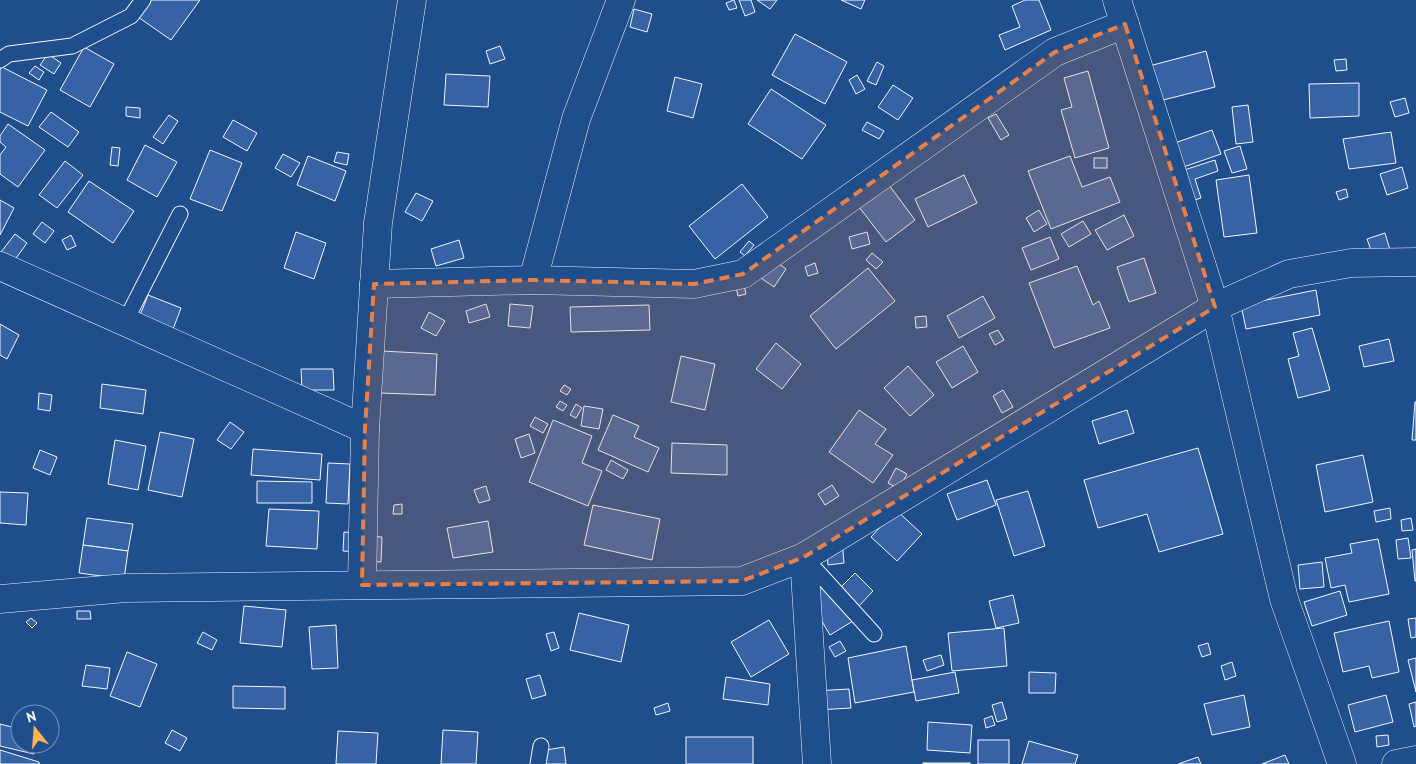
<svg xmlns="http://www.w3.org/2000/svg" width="1416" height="764" font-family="'PT Sans',sans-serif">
<rect width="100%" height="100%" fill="#1f4e8c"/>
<g fill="#3563a3" stroke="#f2f6ff">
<path d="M150,0H200L171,40L138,17Z"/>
<path d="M734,0L737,8L729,10L726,3Z"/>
<path d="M739,0H751L755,12L745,16Z"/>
<path d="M757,0H777L770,9Z"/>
<path d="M841,0H865L861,9Z"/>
<path d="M1025,0H1039L1051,30L1005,50L999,35L1020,27L1012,6Z"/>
<path d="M634,9L652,14L647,32L630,27Z"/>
<path d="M795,34L847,62L825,104L772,75Z"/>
<path d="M500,46L505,59L490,64L486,51Z"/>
<path d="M84,47L114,64L90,107L60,90Z"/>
<path d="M1206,51L1215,87L1159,101L1149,66Z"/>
<path d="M48,54L61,63L54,74L40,65Z"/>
<path d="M1346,59L1347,70L1336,71L1334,60Z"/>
<path d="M877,62L884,66L876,85L867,81Z"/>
<path d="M35,66L44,72L39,80L29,73Z"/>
<path d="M2,67L47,90L28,126L0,112V70Z"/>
<path d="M1088,71L1109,148L1075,158L1061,110L1072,107L1064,78Z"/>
<path d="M446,74L490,76L488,107L444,105Z"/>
<path d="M857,75L865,89L856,94L849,80Z"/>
<path d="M675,77L702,84L693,118L667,111Z"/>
<path d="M1359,83V116L1310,118L1309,84Z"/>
<path d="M893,85L913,98L898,120L878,107Z"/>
<path d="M771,89L826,125L802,159L748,124Z"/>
<path d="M1405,98L1409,113L1395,117L1390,102Z"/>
<path d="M1248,105L1253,142L1236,144L1232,107Z"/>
<path d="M126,107L140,108V118L126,116Z"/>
<path d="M51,112L79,132L68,147L39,127Z"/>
<path d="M996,114L1009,135L1001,140L988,118Z"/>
<path d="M169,115L178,121L163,144L153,137Z"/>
<path d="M233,120L257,133L247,151L223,137Z"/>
<path d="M867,122L884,131L879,139L862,130Z"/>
<path d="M8,124L45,150L18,187L0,174V155L6,147L0,142V136Z"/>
<path d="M1212,130L1221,154L1175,170L1166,146Z"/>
<path d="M1391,132L1396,163L1349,169L1343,139Z"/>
<path d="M145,145L177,162L157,197L127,180Z"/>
<path d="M1240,146L1247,169L1232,173L1224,151Z"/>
<path d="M112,147L120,148L118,166L110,165Z"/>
<path d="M210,150L242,163L222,211L190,199Z"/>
<path d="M337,152L349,154L347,165L334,162Z"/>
<path d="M283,154L300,163L291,177L275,168Z"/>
<path d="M308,156L346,171L335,201L297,185Z"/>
<path d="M1070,156L1082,187L1110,177L1120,202L1051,229L1028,171Z"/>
<rect x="1094" y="158" width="13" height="10"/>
<path d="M1215,160L1218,171L1195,179L1201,198L1188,202L1178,172Z"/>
<path d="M65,161L83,175L57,208L39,195Z"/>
<path d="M1402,167L1408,188L1387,195L1380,174Z"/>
<path d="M964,175L977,203L928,227L915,199Z"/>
<path d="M1249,175L1257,233L1224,237L1216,180Z"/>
<path d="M89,181L134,211L113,243L68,212Z"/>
<path d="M886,181L915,220L886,242L856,203Z"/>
<path d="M742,184L768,217L715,259L689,226Z"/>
<path d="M1346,189L1348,197L1339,200L1336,192Z"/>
<path d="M416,193L433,201L422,221L405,212Z"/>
<path d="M0,200L14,208L0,235Z"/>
<path d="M1039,210L1047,224L1034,232L1026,218Z"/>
<path d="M1124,215L1134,236L1107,250L1095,230Z"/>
<path d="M1083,221L1091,234L1069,247L1061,234Z"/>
<path d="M42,222L54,231L45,243L33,234Z"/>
<path d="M296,232L326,243L314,279L284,268Z"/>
<path d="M867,232L870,244L852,249L849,237Z"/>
<path d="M1385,233L1390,250L1373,256L1367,239Z"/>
<path d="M15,234L27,243L14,261L1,252Z"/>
<path d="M71,235L76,246L67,250L62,240Z"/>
<path d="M1050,237L1059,259L1031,270L1022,248Z"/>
<path d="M459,240L464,258L436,266L431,249Z"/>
<path d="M749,241L754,245L745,256L740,252Z"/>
<path d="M872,253L883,262L876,269L866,260Z"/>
<path d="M1144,258L1156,293L1129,302L1117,267Z"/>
<path d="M774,260L786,269L774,287L761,278Z"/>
<path d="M815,263L818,273L808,276L805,267Z"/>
<path d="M1077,266L1093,305L1099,301L1110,328L1054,348L1029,283Z"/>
<path d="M868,268L895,301L836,349L810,316Z"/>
<path d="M744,285L746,294L738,296L736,287Z"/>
<path d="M1316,290L1320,315L1246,329L1241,305Z"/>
<path d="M148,295L181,308L172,332L139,318Z"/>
<path d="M983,296L995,318L959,338L947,316Z"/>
<path d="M486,304L490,317L469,323L466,311Z"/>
<path d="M510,304L533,306L530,328L508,326Z"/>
<path d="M649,305L650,330L571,332L570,307Z"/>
<path d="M429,312L445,321L436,336L421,328Z"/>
<path d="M926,316L927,327L916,328L915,317Z"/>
<path d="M0,324L19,335L7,359L0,355Z"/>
<path d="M1312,328L1330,390L1298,398L1288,359L1299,356L1293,333Z"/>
<path d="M998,330L1004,340L995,345L989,334Z"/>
<path d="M1389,339L1394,361L1364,367L1359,346Z"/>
<path d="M776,343L801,364L782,389L756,369Z"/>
<path d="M963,346L978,372L952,388L936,362Z"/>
<path d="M382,351L437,354L435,395L380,393Z"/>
<path d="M681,356L715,364L705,410L671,402Z"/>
<path d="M908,366L934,395L910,416L884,388Z"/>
<path d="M301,369H333L334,390H302Z"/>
<path d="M102,384L146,390L143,414L100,408Z"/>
<path d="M564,385L571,389L567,395L560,391Z"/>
<path d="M1003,390L1013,407L1002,413L993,396Z"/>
<path d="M39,393L52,395L50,411L38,409Z"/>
<path d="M560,401L567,405L563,411L556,407Z"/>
<path d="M1415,402H1416V440H1412Z"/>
<path d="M576,404L582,408L576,418L570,415Z"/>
<path d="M584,406L603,409L599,429L581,426Z"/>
<path d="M859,410L886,429L875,444L893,455L873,483L829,452Z"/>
<path d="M1127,410L1134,433L1099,444L1092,421Z"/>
<path d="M613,415L639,426L634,437L659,448L648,472L598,450Z"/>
<path d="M535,417L548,424L543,433L530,426Z"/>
<path d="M553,420L592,436L582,463L602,471L588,506L529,482Z"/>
<path d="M230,422L244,432L231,449L217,440Z"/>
<path d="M160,432L194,439L182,497L148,490Z"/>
<path d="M529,434L535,453L521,458L515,439Z"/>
<path d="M115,440L146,446L138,490L108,484Z"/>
<path d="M672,443L727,445V475L671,473Z"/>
<path d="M1198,448L1223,534L1159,552L1147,514L1098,528L1084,480Z"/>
<path d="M253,449L322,454L320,480L251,475Z"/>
<path d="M40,450L57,457L50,475L33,468Z"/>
<path d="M1363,455L1373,502L1325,512L1316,465Z"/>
<path d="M611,460L628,470L623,479L606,470Z"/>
<path d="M328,463L350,464L348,504L326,503Z"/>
<path d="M896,468L907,474L899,489L888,483Z"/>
<path d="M987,480L996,505L957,520L947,494Z"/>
<path d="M257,481L312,482V503H257Z"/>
<path d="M832,485L839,496L825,505L818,494Z"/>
<path d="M486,486L490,500L479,503L474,490Z"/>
<path d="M1028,491L1045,546L1014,556L996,500Z"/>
<path d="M0,492L28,493L26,525L0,523Z"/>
<path d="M402,504V514H393L394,505Z"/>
<path d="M593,505L660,519L652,560L584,545Z"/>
<path d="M1390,508L1391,519L1376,522L1374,511Z"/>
<path d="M269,509L319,511L317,549L266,546Z"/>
<path d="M896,510L922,534L897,561L871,537Z"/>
<path d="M87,518L133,524L128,551L83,545Z"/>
<path d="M1411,518L1413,530L1402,531L1401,520Z"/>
<path d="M488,521L493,552L453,558L447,528Z"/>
<path d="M344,532L359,533L358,552L343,551Z"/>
<path d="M366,536L382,537L381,562L365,561Z"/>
<path d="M1408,538L1411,558L1398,559L1396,540Z"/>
<path d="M842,539L844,563L828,565L826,540Z"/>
<path d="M1378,539L1389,594L1349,602L1345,585L1331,588L1325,558L1352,553L1350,544Z"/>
<path d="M83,545L128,551L124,579L79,573Z"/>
<path d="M1416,549V581H1415L1412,550Z"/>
<path d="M1322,562L1324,587L1300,589L1298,565Z"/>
<path d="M855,573L873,591L858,607L840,588Z"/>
<path d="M830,582L853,621L830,635L807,596Z"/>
<path d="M1340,591L1347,615L1312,626L1304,602Z"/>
<path d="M1013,595L1019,623L996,628L989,601Z"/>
<path d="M244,606L286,610L282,647L240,643Z"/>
<path d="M77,611H90L91,619H77Z"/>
<path d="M579,613L629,625L621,662L570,650Z"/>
<path d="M31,618L37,623L32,628L26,622Z"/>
<path d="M1416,618V637L1411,638L1408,619Z"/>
<path d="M769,620L789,654L751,677L731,642Z"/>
<path d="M1389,621L1399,672L1372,678L1369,666L1343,672L1334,633Z"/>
<path d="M336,625L338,668L312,669L309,627Z"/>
<path d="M1004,628L1007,666L952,671L948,633Z"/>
<path d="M203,632L217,640L212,650L197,643Z"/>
<path d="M554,632L559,648L551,651L546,634Z"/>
<path d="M840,641L846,651L835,657L829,647Z"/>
<path d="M1208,643L1211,654L1202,657L1198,646Z"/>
<path d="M906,646L914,692L855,703L848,658Z"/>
<path d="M127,652L157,664L140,707L110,696Z"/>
<path d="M941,655L944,665L927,671L923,660Z"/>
<path d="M1416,658V692L1408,660Z"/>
<path d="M1232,662L1236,676L1225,680L1221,666Z"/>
<path d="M86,665L110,668L107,689L82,686Z"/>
<path d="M955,672L959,693L916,701L912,680Z"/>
<path d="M1029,672L1056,673L1055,693H1029Z"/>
<path d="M540,675L546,695L532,699L526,679Z"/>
<path d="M726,677L770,684L768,705L723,699Z"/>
<path d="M233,686L285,687V709L233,708Z"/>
<path d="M849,689L851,708L817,710L815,691Z"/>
<path d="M1244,695L1250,727L1212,735L1204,704Z"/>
<path d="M1386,695L1393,722L1355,732L1348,705Z"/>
<path d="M1002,702L1007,719L997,722L992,705Z"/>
<path d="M1416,702V726L1414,727L1409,704Z"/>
<path d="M668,703L670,711L656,715L654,708Z"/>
<path d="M992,716L995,725L986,728L984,719Z"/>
<path d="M928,722L972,725L970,753L927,750Z"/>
<path d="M0,724L20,729V744H36L34,754L0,746Z"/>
<path d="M172,730L187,738L180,751L165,743Z"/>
<path d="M443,730L478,732L476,764H441Z"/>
<path d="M338,731L378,733L376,764H336Z"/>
<path d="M1388,735L1389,745L1377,747L1376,736Z"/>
<rect x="686" y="737" width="67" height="27"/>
<rect x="978" y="740" width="31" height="24"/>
<path d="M1029,741L1078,755L1075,764H1022Z"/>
<path d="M564,747L566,764H537L534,752Z"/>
<path d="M0,750L39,762V764H0Z"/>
<path d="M1285,755L1289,764H1262Z"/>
<path d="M1198,757L1201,764H1178Z"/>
<rect x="923" y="763" width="47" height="1"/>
</g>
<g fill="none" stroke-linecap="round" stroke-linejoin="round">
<g stroke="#f2f6ff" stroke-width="17">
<g id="lane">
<path d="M0,60L9,54L72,46L131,16L143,0"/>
<path d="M125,322L180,214"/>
<path d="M805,558L874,634"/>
<path d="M538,764L541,746"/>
</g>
</g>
<g stroke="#f2f6ff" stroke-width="29">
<g id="street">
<path d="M1117,0L1215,307L1284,599L1342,764"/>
<path d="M0,266L365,429"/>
<path d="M533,280L576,119L621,0"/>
<path d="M374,284L533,280L694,284L743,274L1055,52L1125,24"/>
<path d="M804,557L817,764"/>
<path d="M362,585L365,429L378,223L412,0"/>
<path d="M0,599L126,588L742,581L804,557L1215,307L1289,274L1351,263L1416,262"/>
<path d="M1396,764L1416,760"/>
</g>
</g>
<use href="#lane" stroke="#1f4e8c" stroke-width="15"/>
<use href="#street" stroke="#1f4e8c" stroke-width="28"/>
</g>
<path fill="#ea8049" fill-opacity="0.2" stroke="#ea8049" stroke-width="4" stroke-dasharray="10 6" stroke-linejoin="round" d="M1125,24L1215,307L804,557L742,581L362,585L365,429L374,284L533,280L694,284L743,274L1055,52Z"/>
<g transform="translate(35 729) rotate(343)"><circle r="24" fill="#1f4e8c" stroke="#7391ba"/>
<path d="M0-4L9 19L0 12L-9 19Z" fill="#ffb74d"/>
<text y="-8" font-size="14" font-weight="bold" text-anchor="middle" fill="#f2f6ff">N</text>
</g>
</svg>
